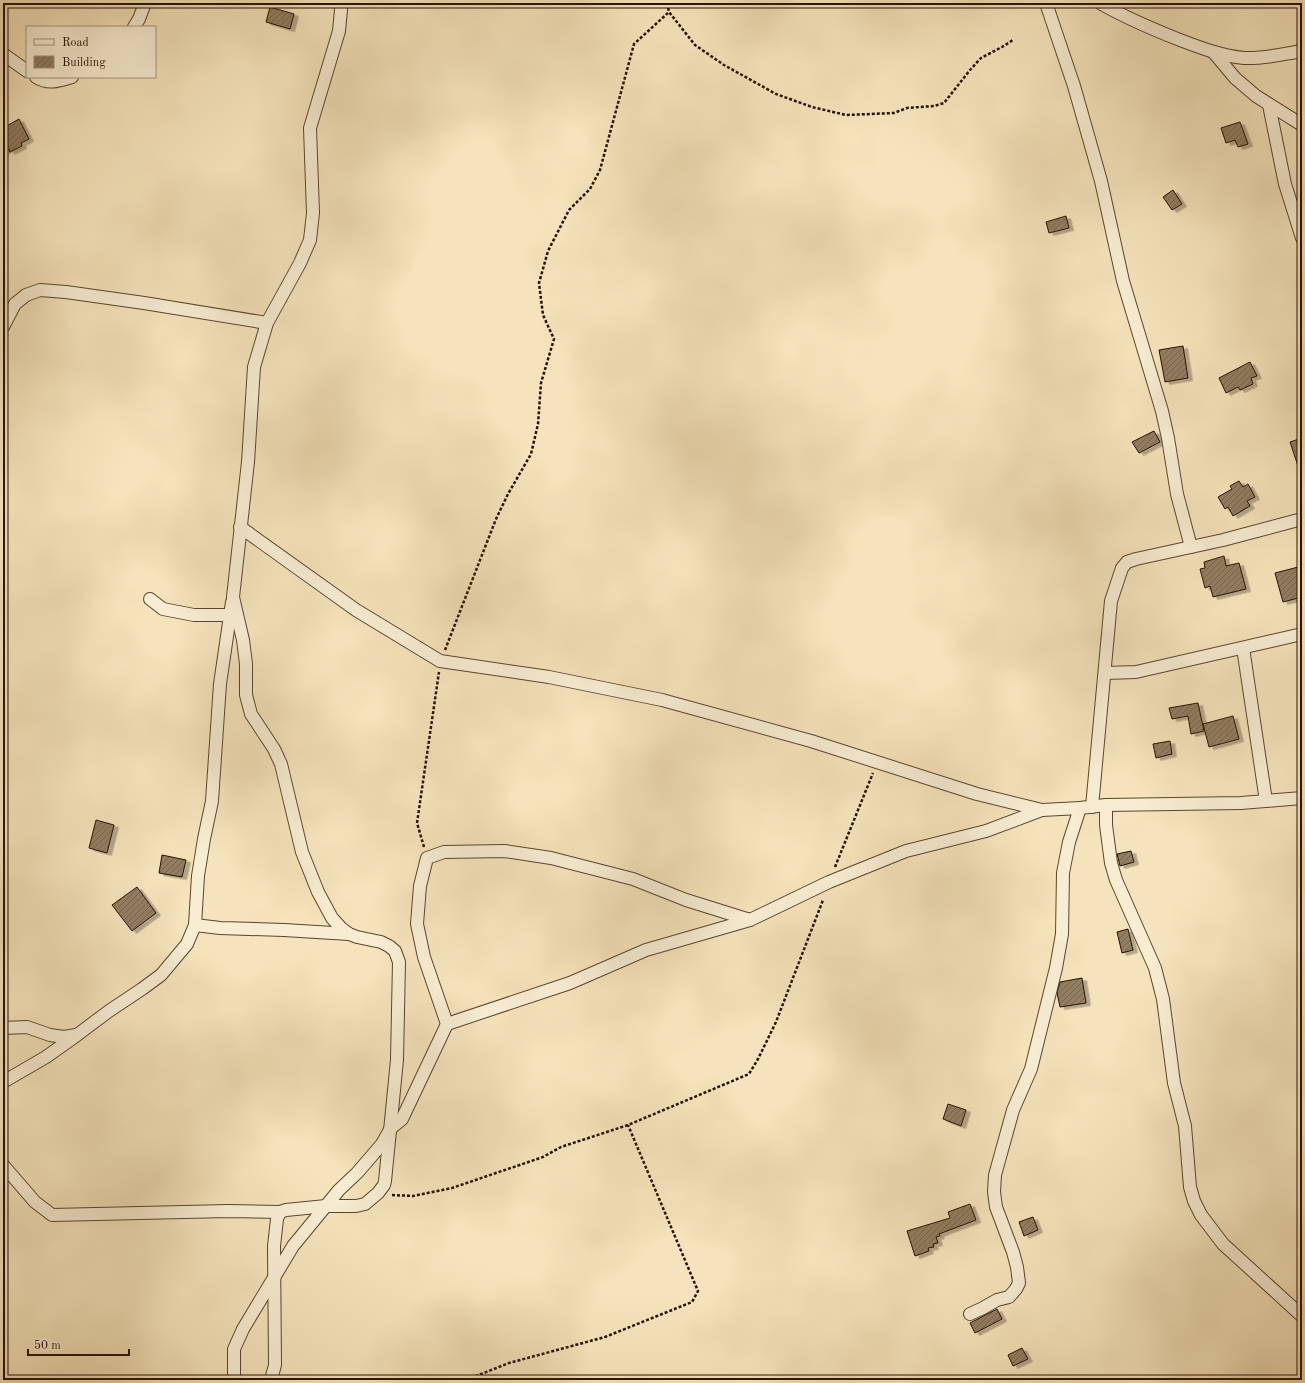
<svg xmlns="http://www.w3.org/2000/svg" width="1305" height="1383" font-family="'Old Standard TT',serif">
<defs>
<pattern id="building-hatch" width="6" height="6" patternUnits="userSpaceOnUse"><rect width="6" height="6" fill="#927e62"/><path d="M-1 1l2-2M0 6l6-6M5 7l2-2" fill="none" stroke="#77664f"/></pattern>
<filter id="shadow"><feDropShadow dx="4.5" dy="2.5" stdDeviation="0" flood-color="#0004"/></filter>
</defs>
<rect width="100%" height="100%" fill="#f5e3bb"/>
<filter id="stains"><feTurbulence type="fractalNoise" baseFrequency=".005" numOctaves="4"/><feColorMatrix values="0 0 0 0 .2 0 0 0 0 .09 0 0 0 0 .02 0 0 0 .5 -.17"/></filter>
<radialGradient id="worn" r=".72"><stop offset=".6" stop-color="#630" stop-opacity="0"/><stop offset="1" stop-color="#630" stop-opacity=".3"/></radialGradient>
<g fill="url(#building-hatch)" stroke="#271002" filter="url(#shadow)">
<path d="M270,7L294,14L290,29L266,22Z"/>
<path d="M19,119L29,139L21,143L22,146L10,152L9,149L3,152V128Z"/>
<path d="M1240,122L1248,144L1238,147L1235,140L1226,143L1221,128Z"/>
<path d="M1173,190L1182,204L1172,210L1163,197Z"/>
<path d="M1066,216L1069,228L1049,233L1046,222Z"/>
<path d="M1183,346L1188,378L1165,382L1159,350Z"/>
<path d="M1250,362L1257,376L1251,378L1253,384L1240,390L1238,387L1226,393L1219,378Z"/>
<path d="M1154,431L1160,442L1139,453L1132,442Z"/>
<path d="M1302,438V471L1300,472L1290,442Z"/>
<path d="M1239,481L1243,487L1248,484L1255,497L1247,501L1250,506L1233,516L1228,507L1225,509L1218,497L1232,489L1230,486Z"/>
<path d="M1224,556L1226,566L1239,563L1246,589L1213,597L1210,586L1205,588L1200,569L1205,568L1204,562Z"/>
<path d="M1302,566V597L1283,602L1275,573Z"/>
<path d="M1198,703L1204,731L1191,734L1188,716L1172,719L1169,708Z"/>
<path d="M1233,716L1239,739L1209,747L1203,724Z"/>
<path d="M1170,741L1172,754L1156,758L1153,744Z"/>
<path d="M96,820L114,825L107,853L89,848Z"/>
<path d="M1131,851L1134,862L1120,866L1117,854Z"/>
<path d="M162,855L186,860L182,877L159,873Z"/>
<path d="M137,887L156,913L132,931L112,905Z"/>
<path d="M1128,929L1133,950L1122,953L1117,932Z"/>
<path d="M1082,978L1086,1003L1060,1007L1057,993L1060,982Z"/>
<path d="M948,1104L966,1110L961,1126L943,1119Z"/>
<path d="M970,1204L976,1220L939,1234L940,1236L936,1237L938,1243L933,1244L934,1247L928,1248L929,1251L915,1256L907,1231L950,1218L948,1212Z"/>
<path d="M1033,1217L1038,1230L1024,1236L1019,1222Z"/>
<path d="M997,1309L1002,1319L975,1333L970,1323Z"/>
<path d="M1022,1348L1028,1359L1013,1366L1008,1355Z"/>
</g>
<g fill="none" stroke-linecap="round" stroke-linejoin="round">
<g stroke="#5a4530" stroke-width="14">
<g id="street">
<path d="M1046,3L1074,86L1101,181L1123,281L1162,411L1168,438L1177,494L1191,547"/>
<path d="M1100,3C1126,18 1152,29 1180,40C1201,48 1222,56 1244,58C1264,59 1283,54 1302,51"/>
<path d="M134,27L139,19L145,3"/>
<path d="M1214,53L1235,78L1256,96L1302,125"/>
<path d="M3,54L27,71"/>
<path d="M36,77C48,85 59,81 72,77"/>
<path d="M1269,105L1285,184L1302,238"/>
<path d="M3,327L15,304L26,295L40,290L66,292L144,303L267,323"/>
<path d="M240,527L356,610L440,661L549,677L662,700L811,741L977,794L1042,810"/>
<path d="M150,599L163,609L194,615H229"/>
<path d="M1243,648L1266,801"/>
<path d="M1105,673L1136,672L1302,634"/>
<path d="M1106,805V825L1111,863L1116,880L1155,968L1163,999L1174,1083L1185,1126L1190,1187L1194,1201L1201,1215L1223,1244L1302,1316"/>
<path d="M1092,807L1111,601L1122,568L1127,562L1136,559L1223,540L1302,519"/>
<path d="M195,925L220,928L284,930L349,934"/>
<path d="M447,1024L570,983L646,950L750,920L829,882L906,851L986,831L1042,810L1080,808L1106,805L1241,803L1302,798"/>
<path d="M3,1028L27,1027L50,1035L64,1037L76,1035"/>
<path d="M3,1082L46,1057L77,1035L109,1011L142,989L161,975L187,944L195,925L198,876L204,839L212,801L220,684L232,602"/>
<path d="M3,1165L35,1202L52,1215L228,1211L280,1212"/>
<path d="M970,1314L983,1308L997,1300L1009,1297L1016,1289L1019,1283L1017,1267L1013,1252L996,1207L994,1192L995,1175L1013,1110L1031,1069L1056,968L1062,934L1063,873L1069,842L1080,808"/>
<path d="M234,1380V1349L243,1329L293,1246L339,1190L357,1173L382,1144L391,1128L402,1119L447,1024L424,957L417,924L420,886L427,858L444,852L505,851L551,858L633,879L686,900L750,920"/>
<path d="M271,1380L275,1365L274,1246L277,1219L280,1212L286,1210L326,1206H356L365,1204L378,1193L384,1185L385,1181L397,1060L399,962L395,951L389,946L381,942L357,937L349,934L341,928L332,918L318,892L302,852L281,764L274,749L251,714L246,695V664L243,640L233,597L248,462L254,367L267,323L300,263L310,240L313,213L310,128L339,31L341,10L340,3"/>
</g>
</g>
<g stroke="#271002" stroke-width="2.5" stroke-dasharray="3 2" stroke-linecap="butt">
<path d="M667,3L669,12L695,45L724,65L776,94L812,107L846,115L894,113L907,108L934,106L944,103L970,70L981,58L1002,47L1013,40"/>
<path d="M445,650L496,519L508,494L531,454L538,424L541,383L554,339L543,315L539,283L548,251L569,210L590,189L600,170L634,44L669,12"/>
<path d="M424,847L417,823L439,672"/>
<path d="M835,867L873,773"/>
<path d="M392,1195L413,1196L452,1188L543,1157L561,1147L628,1125L749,1074L758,1059L776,1022L823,900"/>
<path d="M466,1380L509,1363L605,1337L692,1302L698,1291L628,1125"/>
</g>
<use href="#street" stroke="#f8edd3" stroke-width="12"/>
</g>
<rect width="1305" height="1383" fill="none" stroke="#f5e3bb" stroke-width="16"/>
<rect x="4" y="4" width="1297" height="1375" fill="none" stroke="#271002" stroke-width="2"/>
<rect x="8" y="8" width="1289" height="1367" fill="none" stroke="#271002"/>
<rect x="26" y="26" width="130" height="52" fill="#f8edd3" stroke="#a4957f"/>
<rect x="34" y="39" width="20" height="6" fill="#f8edd3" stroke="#a4957f"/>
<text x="62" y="46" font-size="12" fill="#271002">Road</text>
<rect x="34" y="56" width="20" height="12" fill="url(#building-hatch)" stroke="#a4957f"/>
<text x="62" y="66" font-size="12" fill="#271002">Building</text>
<path d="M28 1349v6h101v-6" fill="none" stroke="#271002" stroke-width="2"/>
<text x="34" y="1349" font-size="12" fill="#271002" stroke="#f8edd3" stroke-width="3" paint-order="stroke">50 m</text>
<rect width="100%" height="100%" filter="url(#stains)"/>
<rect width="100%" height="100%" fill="url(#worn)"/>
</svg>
